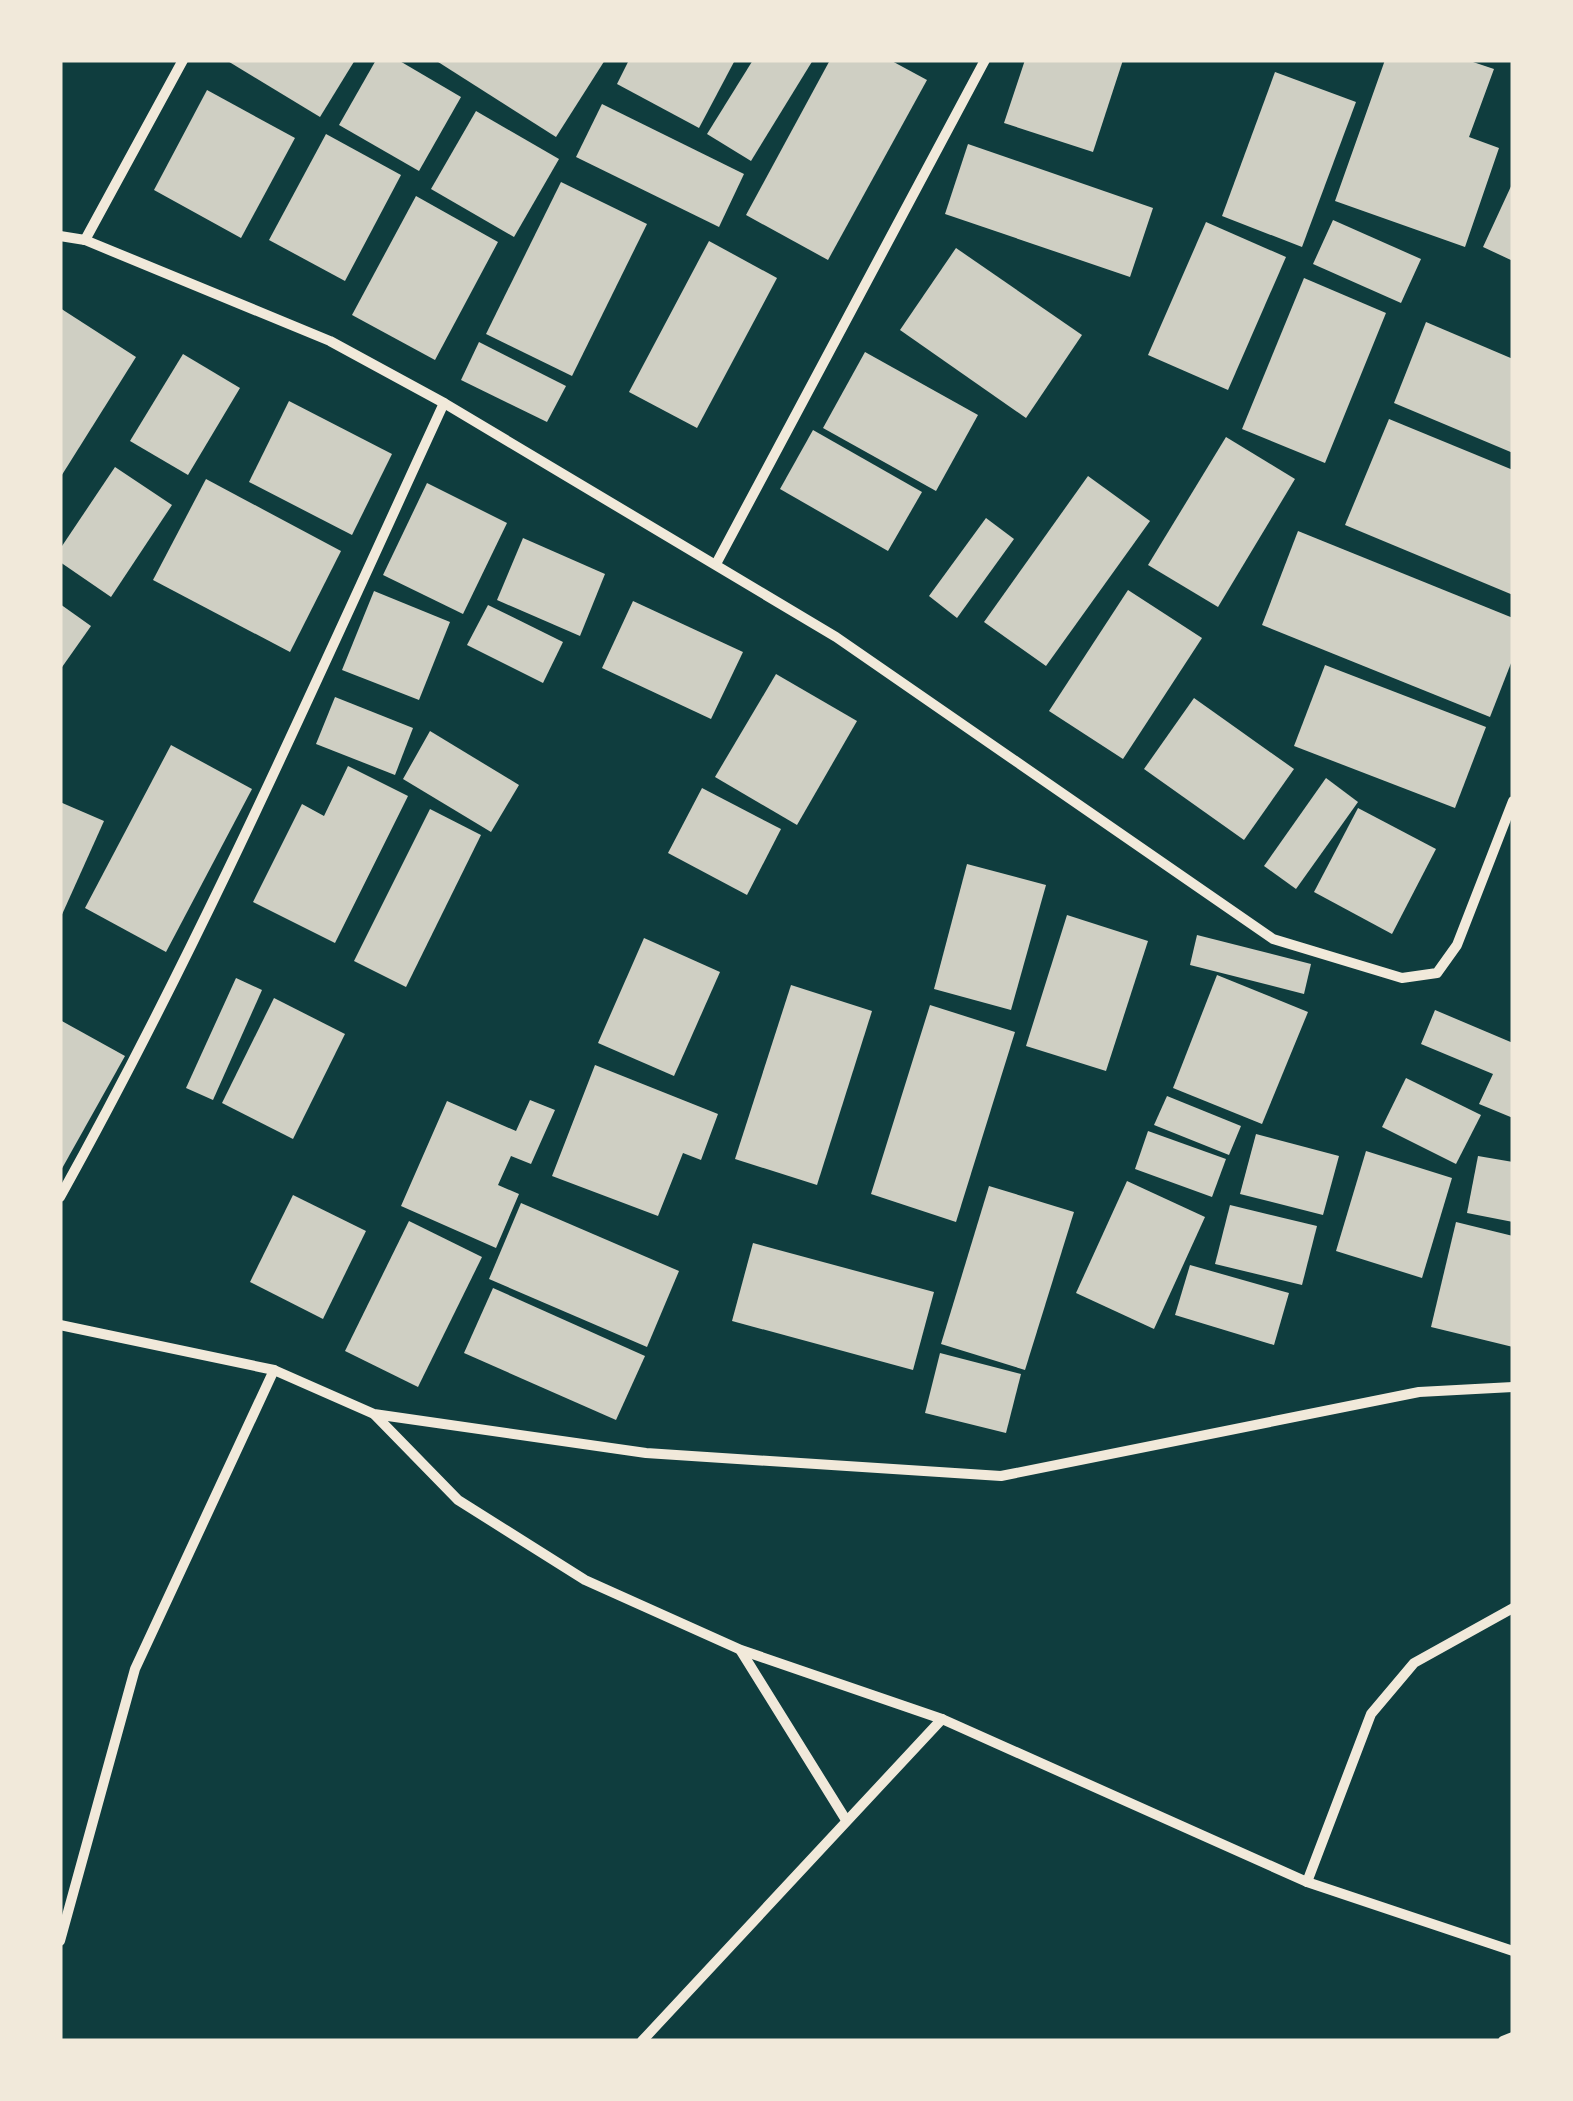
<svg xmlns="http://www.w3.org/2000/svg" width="1573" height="2101" font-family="'Golos Text',sans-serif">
<rect width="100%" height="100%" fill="#0f3d3e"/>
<g fill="#cfcfc3">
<path d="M226,60H355L320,117Z"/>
<path d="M376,60H398L461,97L419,171L339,125Z"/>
<path d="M435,60H605L556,137Z"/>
<path d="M629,60H735L699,128L617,84Z"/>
<path d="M753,60H813L751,161L707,134Z"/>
<path d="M830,60H890L927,80L828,260L746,215Z"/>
<path d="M1025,60H1123L1093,152L1004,123Z"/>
<path d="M1385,60H1467L1494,69L1469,137L1499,148L1465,247L1335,201Z"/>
<path d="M1275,72L1356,102L1302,247L1222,216Z"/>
<path d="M207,90L295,138L241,238L154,190Z"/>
<path d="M602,104L744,174L719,227L576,157Z"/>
<path d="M476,111L559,159L514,237L431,189Z"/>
<path d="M326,134L401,175L345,281L269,240Z"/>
<path d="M968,144L1153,208L1130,277L945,214Z"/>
<path d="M561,182L647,224L572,376L486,334Z"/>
<path d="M1513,182V261L1483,247Z"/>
<path d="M416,196L498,242L435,360L352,315Z"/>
<path d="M1333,220L1421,259L1401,303L1313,264Z"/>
<path d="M1206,222L1286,257L1228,390L1148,355Z"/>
<path d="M709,241L777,278L697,428L629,392Z"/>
<path d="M956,248L1082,335L1026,418L900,330Z"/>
<path d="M1304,278L1386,313L1325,463L1242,429Z"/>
<path d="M60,308L136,357L60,478Z"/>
<path d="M1426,322L1513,359V453L1394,403Z"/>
<path d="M479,342L566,386L547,422L461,380Z"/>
<path d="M865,352L978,415L936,491L823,428Z"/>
<path d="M183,354L240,388L188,475L130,441Z"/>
<path d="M289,401L392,454L352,535L249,482Z"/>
<path d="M1389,419L1513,470V595L1345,525Z"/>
<path d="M813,430L922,492L888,551L780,489Z"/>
<path d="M1226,437L1295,479L1218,607L1148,565Z"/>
<path d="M115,467L172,505L111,597L60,562V549Z"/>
<path d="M1088,476L1150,521L1046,666L984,622Z"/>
<path d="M206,479L341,551L290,652L153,580Z"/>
<path d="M427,483L507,523L463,614L383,575Z"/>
<path d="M986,518L1014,539L957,618L929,596Z"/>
<path d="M1298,531L1513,618V658L1490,717L1262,625Z"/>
<path d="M523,538L605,574L580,636L497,600Z"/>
<path d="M1128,590L1202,638L1123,759L1049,711Z"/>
<path d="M374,591L450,622L419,700L342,670Z"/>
<path d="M633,601L743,652L711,719L602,668Z"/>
<path d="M60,604L91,626L60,670Z"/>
<path d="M488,605L563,642L543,683L467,645Z"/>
<path d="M1325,665L1486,727L1455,808L1294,746Z"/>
<path d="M776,674L857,721L797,825L715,777Z"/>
<path d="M335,697L413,728L395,775L316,744Z"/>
<path d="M1194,698L1294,769L1244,840L1144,769Z"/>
<path d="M430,731L519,785L491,832L403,779Z"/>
<path d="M171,745L252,789L166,952L85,908Z"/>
<path d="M348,766L408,796L335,943L253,902L302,804L324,816Z"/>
<path d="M1326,778L1358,802L1296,889L1264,866Z"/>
<path d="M702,788L781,829L747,895L668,853Z"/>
<path d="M60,802L104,821L60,919Z"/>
<path d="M1358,808L1436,849L1392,934L1314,892Z"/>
<path d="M430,809L481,835L406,987L354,961Z"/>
<path d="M967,864L1046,885L1011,1010L934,989Z"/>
<path d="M1067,915L1148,941L1106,1071L1026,1046Z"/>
<path d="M1197,935L1311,964L1304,994L1190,965Z"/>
<path d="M644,938L720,972L674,1076L598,1043Z"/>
<path d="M1217,975L1308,1012L1262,1124L1173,1088Z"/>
<path d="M236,978L262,990L213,1100L186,1088Z"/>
<path d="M791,985L872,1011L817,1185L735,1159Z"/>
<path d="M274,998L345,1034L293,1139L222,1103Z"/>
<path d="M930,1005L1015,1032L956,1222L871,1194Z"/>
<path d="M1435,1010L1513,1043V1118L1479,1104L1493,1074L1421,1044Z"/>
<path d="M60,1020L125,1056L60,1172Z"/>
<path d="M595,1065L718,1114L701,1160L683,1153L658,1216L552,1176Z"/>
<path d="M1406,1078L1481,1115L1456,1164L1382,1127Z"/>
<path d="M1167,1096L1241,1126L1229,1155L1154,1125Z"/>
<path d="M530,1100L555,1110L531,1164L511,1156L498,1185L519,1194L496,1248L401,1206L447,1101L516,1131Z"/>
<path d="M1148,1131L1226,1159L1212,1197L1135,1169Z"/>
<path d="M1256,1134L1339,1156L1323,1215L1240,1194Z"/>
<path d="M1366,1151L1452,1178L1422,1278L1336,1251Z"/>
<path d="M1478,1156L1513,1162V1222L1467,1213Z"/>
<path d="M1127,1181L1205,1217L1154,1329L1076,1293Z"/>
<path d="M989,1186L1074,1212L1025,1370L941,1344Z"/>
<path d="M293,1195L366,1231L323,1319L250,1282Z"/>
<path d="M521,1203L679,1271L647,1347L489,1279Z"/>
<path d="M1230,1205L1317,1226L1302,1285L1215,1264Z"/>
<path d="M409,1221L482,1257L418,1387L345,1351Z"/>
<path d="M1456,1222L1513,1236V1347L1431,1327Z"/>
<path d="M753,1243L934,1292L913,1370L732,1321Z"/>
<path d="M1190,1265L1289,1293L1274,1345L1175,1315Z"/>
<path d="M493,1288L645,1356L616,1420L464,1353Z"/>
<path d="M940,1353L1021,1374L1006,1433L925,1413Z"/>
</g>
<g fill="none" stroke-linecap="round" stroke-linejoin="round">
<g stroke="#f1e9da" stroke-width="10">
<path d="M60,236L85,240L330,341L444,403L836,637L1273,939L1402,978L1437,973L1457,945L1513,801"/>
<path d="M85,240L183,60"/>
<path d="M716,564L985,60"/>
<path d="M60,1197C203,940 321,670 444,403"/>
<path d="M60,1325L274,1370"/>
<path d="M375,1415L458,1500L585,1580L741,1650L942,1719L1307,1882L1513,1951"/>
<path d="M741,1651L846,1820"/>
<path d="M1307,1882L1371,1714L1414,1663L1513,1608"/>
<path d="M60,1941L135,1669L274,1370L374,1414L646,1453L1001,1476L1419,1392L1513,1387"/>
<path d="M642,2041L942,1719"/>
<path d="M1503,2041L1513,2037"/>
</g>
</g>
<rect width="1573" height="2101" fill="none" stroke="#f1e9da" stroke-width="125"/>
</svg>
